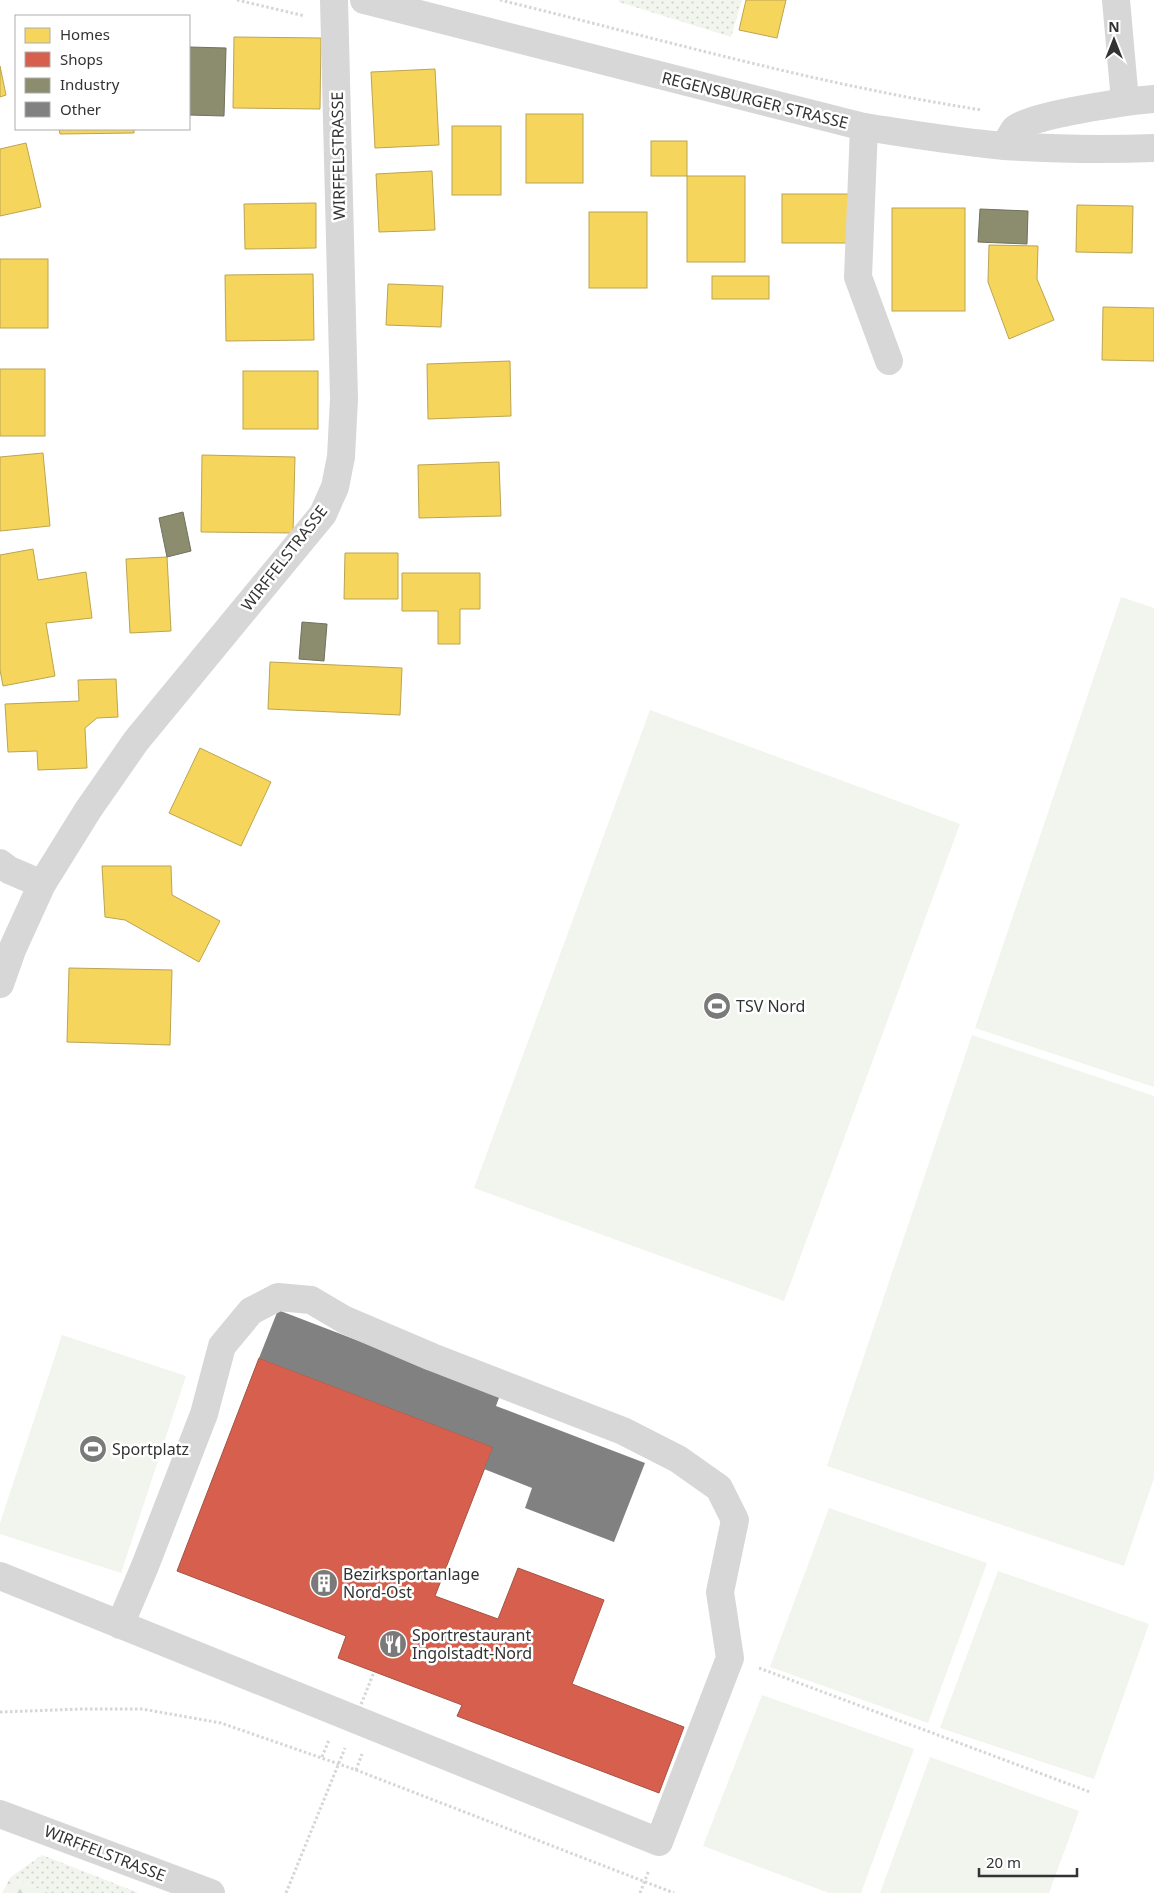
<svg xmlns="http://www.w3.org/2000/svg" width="1154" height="1893" font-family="'Noto Sans',sans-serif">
<defs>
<pattern id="grass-dots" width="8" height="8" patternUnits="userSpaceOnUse" patternTransform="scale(1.25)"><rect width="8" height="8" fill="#f1f5ed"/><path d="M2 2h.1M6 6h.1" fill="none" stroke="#cfd2cc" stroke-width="1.8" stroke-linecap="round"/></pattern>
<pattern id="forest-firs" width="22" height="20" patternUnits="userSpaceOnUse" patternTransform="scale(1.25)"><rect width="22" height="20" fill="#f1f5ed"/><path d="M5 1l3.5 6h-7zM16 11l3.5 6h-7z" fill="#cfd2cc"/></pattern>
</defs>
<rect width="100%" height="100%" fill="#fff"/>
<g fill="url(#grass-dots)">
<path d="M619,0H742L731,37L619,2Z"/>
<path d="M42,1855L139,1893H48L11,1877Z"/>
</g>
<path fill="url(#forest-firs)" d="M11,1877L48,1893H2Z"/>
<g fill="#f1f5ed">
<path d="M1121,597L1154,608V1087L975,1028Z"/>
<path d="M650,710L960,824L784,1301L474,1188Z"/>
<path d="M972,1035L1154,1096V1478L1124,1566L827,1466Z"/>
<path d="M62,1335L186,1376L121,1573L0,1534V1523Z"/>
<path d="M829,1508L987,1563L928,1723L770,1667Z"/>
<path d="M998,1571L1149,1624L1094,1779L940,1728Z"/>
<path d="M762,1695L914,1749L861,1893H829L703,1846Z"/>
<path d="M930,1757L1079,1811L1049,1893H880Z"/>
</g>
<g fill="#f6d55c" stroke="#bca450">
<path d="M746,0H786L777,38L739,30Z"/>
<path d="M234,37L321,38L320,109L233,108Z"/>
<path d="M0,66L6,95L0,97Z"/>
<path d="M435,69L439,145L375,148L371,72Z"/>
<rect x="526" y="114" width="57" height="69"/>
<rect x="452" y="126" width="49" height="69"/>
<path d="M59,129H134V133L60,134Z"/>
<rect x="651" y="141" width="36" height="35"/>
<path d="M26,143L41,207L0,216V149Z"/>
<path d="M432,171L435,230L379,232L376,174Z"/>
<rect x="687" y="176" width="58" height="86"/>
<rect x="782" y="194" width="66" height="49"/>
<path d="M316,203V248L245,249L244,204Z"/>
<path d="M1077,205L1133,206L1132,253L1076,252Z"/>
<rect x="892" y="208" width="73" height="103"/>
<rect x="589" y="212" width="58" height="76"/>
<path d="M989,245L1038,246L1037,279L1054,320L1009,339L988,282Z"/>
<rect x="0" y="259" width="48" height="69"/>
<path d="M313,274L314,340L226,341L225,275Z"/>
<rect x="712" y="276" width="57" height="23"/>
<path d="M388,284L443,286L441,327L386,325Z"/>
<path d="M1103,307L1154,308V361L1102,360Z"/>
<path d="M510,361L511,416L428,419L427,364Z"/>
<rect x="0" y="369" width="45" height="67"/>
<rect x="243" y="371" width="75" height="58"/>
<path d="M43,453L50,526L0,531V457Z"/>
<path d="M202,455L295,457L293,533L201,532Z"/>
<path d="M499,462L501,516L419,518L418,465Z"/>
<path d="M33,549L38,580L86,572L92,618L46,623L55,676L3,686L0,670V555Z"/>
<path d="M345,553H398V599H344Z"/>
<path d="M167,557L171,631L130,633L126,559Z"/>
<path d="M402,573H480V609H460V644H438V611H402Z"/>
<path d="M270,662L402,668L400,715L268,709Z"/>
<path d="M116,679L118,717L97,718L85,728L87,768L38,770L37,751L8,752L5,704L79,701L78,680Z"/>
<path d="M200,748L271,782L241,846L169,813Z"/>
<path d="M102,866H171L172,895L220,921L199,962L125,920L105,917Z"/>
<path d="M69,968L172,970L170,1045L67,1042Z"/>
</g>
<path fill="#d6604d" stroke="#a55245" d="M259,1358L493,1447L435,1596L498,1619L518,1568L604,1600L572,1684L684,1727L659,1793L457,1716L462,1705L338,1658L346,1636L177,1571Z"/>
<g fill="#8c8c6e" stroke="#71715c">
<path d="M189,47L226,48L224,116L189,115Z"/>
<path d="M980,209L1028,211L1027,244L978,242Z"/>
<path d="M183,512L191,551L167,557L159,518Z"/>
<path d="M302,622L327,624L324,661L299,659Z"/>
</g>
<path fill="#818181" d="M278,1310L500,1395L496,1406L645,1463L614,1542L525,1508L532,1488L484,1469L493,1447L259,1358Z"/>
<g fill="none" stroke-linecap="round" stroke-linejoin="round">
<g stroke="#d6d6d6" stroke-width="3" stroke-dasharray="2.5 2.5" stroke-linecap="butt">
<path d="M237,0L305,16"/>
<path d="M500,0C660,39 819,85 982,110"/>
<path d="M759,1668L1090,1792"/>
<path d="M0,1712L82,1709H142L221,1723L356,1770L674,1893"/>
<path d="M322,1757L329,1740"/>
<path d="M356,1770L362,1754"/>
<path d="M286,1893L345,1748"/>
<path d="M640,1893L649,1870"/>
</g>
<g stroke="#d7d7d7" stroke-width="28">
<path d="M364,0L864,127C911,134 957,142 1005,146C1054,149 1104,150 1154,148"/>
<path d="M1116,0L1125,101"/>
<path d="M864,127L858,277L889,361"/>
<path d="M1004,146C1008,141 1011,134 1015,129C1029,115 1130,101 1154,99"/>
<path d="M0,863L9,870L42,884"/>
<path d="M0,984L12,950L42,884L88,810L136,741L323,514L335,487L341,457L344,399L334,0"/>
<path d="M0,1576L659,1842L730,1658L720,1592L735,1520L719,1488L678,1459L623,1431L432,1357L345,1320L311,1300L278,1297L251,1311L222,1346L204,1414L145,1566L120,1625"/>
<path d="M0,1814L211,1893"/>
</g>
<path stroke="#d6d6d6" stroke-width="3" stroke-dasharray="2.5 2.5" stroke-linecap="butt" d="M350,1732L374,1672"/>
</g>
<defs>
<g id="stadium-disc" transform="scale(1.4375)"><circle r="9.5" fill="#7a7a7a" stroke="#fff"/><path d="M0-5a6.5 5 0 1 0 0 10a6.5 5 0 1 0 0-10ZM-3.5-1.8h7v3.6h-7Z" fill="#fff"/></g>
<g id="building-disc" transform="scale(1.4375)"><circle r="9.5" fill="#7a7a7a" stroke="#fff"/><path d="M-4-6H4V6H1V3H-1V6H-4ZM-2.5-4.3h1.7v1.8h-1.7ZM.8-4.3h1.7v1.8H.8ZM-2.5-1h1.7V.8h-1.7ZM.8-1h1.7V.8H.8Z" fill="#fff"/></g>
<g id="restaurant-disc" transform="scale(1.4375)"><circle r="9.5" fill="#7a7a7a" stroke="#fff"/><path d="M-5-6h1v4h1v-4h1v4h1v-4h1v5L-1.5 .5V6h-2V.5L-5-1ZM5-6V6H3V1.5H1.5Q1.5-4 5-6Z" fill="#fff"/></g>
</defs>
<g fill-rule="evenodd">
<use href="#stadium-disc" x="717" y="1006"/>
<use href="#stadium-disc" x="93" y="1449"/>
<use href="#building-disc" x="324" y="1583"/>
<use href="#restaurant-disc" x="393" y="1644"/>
</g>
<g text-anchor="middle" stroke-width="5" stroke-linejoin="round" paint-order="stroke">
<g font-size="16" fill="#333" stroke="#fff">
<text transform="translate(755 100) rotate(14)" y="6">REGENSBURGER STRASSE</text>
<text transform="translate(338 156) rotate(-91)" y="6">WIRFFELSTRASSE</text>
<text transform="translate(284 558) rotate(-52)" y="6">WIRFFELSTRASSE</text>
<text transform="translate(105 1853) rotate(21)" y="6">WIRFFELSTRASSE</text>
</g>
<g font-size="16" fill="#333" stroke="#fff" text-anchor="start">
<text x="736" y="1012">TSV Nord</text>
<text x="112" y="1455">Sportplatz</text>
<text x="343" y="1580">Bezirksportanlage<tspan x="343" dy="18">Nord-Ost</tspan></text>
<text x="412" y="1641">Sportrestaurant<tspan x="412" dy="18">Ingolstadt-Nord</tspan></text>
</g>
</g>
<rect x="15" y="15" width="175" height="115" fill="#ffffff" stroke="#adadad"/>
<rect x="25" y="28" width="25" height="15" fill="#f6d55c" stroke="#adadad"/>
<text x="60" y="40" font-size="15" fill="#333333">Homes</text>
<rect x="25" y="52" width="25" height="15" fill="#d6604d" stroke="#adadad"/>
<text x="60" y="65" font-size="15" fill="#333333">Shops</text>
<rect x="25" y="78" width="25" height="15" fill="#8c8c6e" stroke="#adadad"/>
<text x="60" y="90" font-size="15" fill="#333333">Industry</text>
<rect x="25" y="102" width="25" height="15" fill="#818181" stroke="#adadad"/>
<text x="60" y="115" font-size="15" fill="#333333">Other</text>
<g transform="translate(1114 40)" stroke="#ffffff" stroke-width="4" paint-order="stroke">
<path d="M0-4L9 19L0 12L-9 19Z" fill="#333333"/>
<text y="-8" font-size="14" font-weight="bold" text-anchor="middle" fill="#333333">N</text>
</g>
<path d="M979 1868v8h98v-8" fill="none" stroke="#333333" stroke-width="2.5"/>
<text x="986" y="1868" font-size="15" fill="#333333" stroke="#ffffff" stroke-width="4" paint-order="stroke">20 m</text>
</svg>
